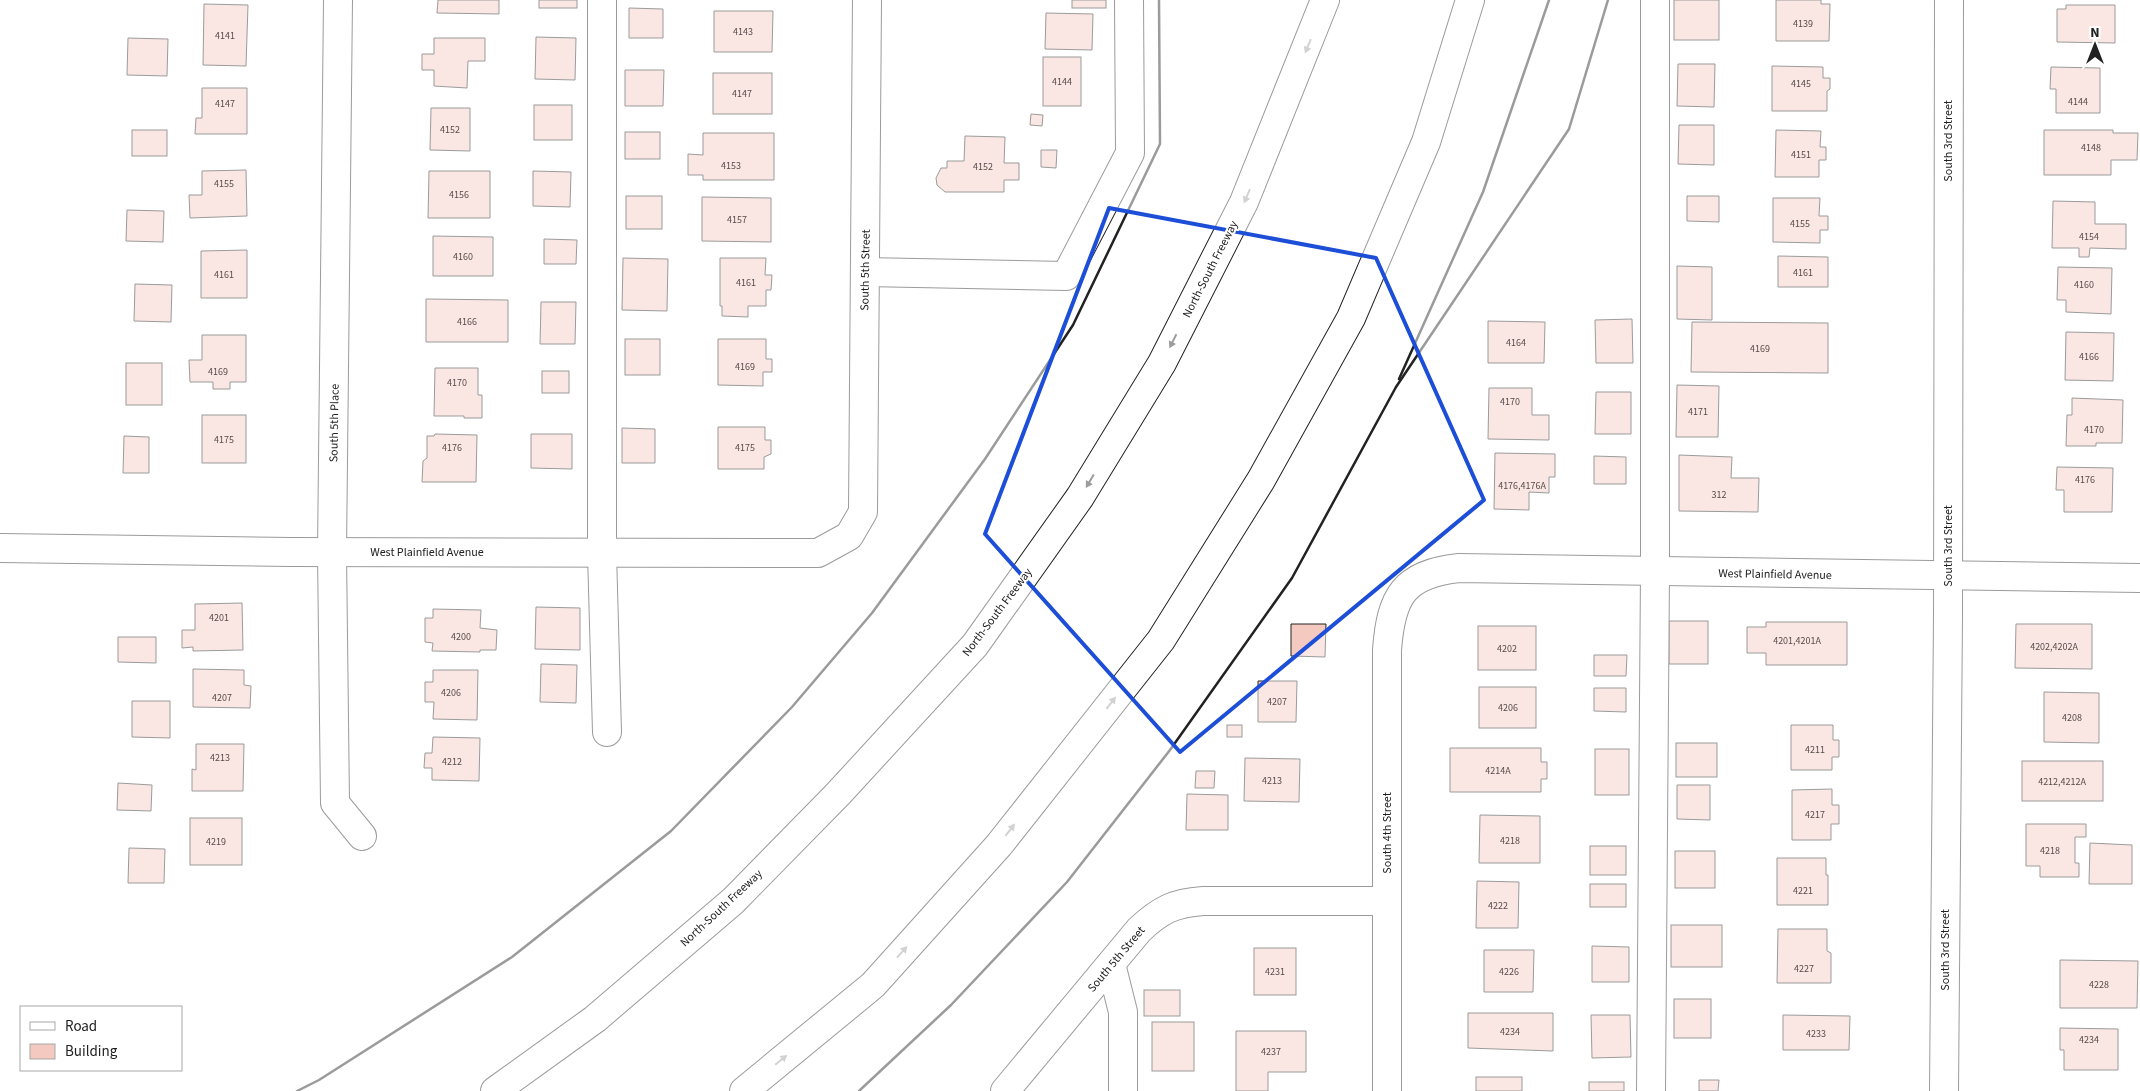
<svg xmlns="http://www.w3.org/2000/svg" width="2140" height="1091" font-family="'Source Sans 3',sans-serif">
<rect width="100%" height="100%" fill="#fff"/>
<g fill="#f3c9c0" stroke="#222">
<path d="M438,0H499V14L437,13Z"/>
<rect x="539" y="0" width="38" height="8"/>
<rect x="1072" y="0" width="34" height="8"/>
<rect x="1674" y="0" width="45" height="40"/>
<path d="M1776,0H1821V4H1830L1829,41H1776Z"/>
<path d="M204,4L248,5L246,66L203,65Z"/>
<path d="M2066,5H2115V43L2057,42V9H2066Z"/>
<path d="M629,8L663,9V38H629Z"/>
<path d="M714,11H773L772,52H714Z"/>
<path d="M1046,13L1093,14L1092,50L1045,49Z"/>
<path d="M536,37L576,38L575,80L535,79Z"/>
<path d="M128,38L168,39L167,76L127,75Z"/>
<path d="M434,38H485V61H468L467,88L434,86V70H422V54H434Z"/>
<rect x="1043" y="57" width="38" height="49"/>
<path d="M1678,64H1715L1714,107L1677,106Z"/>
<path d="M1772,66L1823,67V78H1830V89L1827,91V111H1772Z"/>
<path d="M2051,67L2100,68V113H2056V89H2050Z"/>
<path d="M625,70H664L663,106H625Z"/>
<rect x="713" y="73" width="59" height="41"/>
<path d="M202,88H247V134H195L196,118H202Z"/>
<rect x="534" y="105" width="38" height="35"/>
<path d="M431,108H470V151L430,150Z"/>
<path d="M1031,114L1043,115L1042,126L1030,125Z"/>
<path d="M1679,125H1714V165L1678,164Z"/>
<rect x="132" y="130" width="35" height="26"/>
<path d="M1776,130L1821,131L1820,147H1826V160H1819V177H1775Z"/>
<path d="M2044,130H2113V133H2138L2137,160H2111V175H2044Z"/>
<rect x="625" y="132" width="35" height="27"/>
<path d="M703,133H774V180H703V175H688V154L703,155Z"/>
<path d="M965,136L1005,137L1004,163H1019V180H1004V192H945L937,185L936,178L941,168H947V161H964Z"/>
<path d="M1041,150H1057L1056,168L1041,167Z"/>
<path d="M246,170L247,216L190,218L189,195H202V171Z"/>
<path d="M429,171H490V218H428Z"/>
<path d="M533,171L571,172L570,207L533,206Z"/>
<rect x="626" y="196" width="36" height="33"/>
<path d="M1687,196H1719V222L1687,221Z"/>
<path d="M702,197L771,198V242L702,241Z"/>
<path d="M1773,198H1820L1819,216H1828V230H1820V243L1773,242Z"/>
<path d="M2053,201L2095,202V224H2126V249L2090,248L2089,257H2079V248H2052Z"/>
<path d="M127,210L164,211L163,242L126,241Z"/>
<path d="M433,236L493,237V276H433Z"/>
<path d="M544,239L577,240L576,264H544Z"/>
<path d="M247,250V298H201V251Z"/>
<path d="M1778,256L1828,257V287H1778Z"/>
<path d="M623,258L668,259L667,311L622,310Z"/>
<path d="M720,258H766L765,275H772L771,290H766V306H748V317L722,316V306H720Z"/>
<path d="M1677,266L1712,267V320L1677,319Z"/>
<path d="M2058,267L2112,268L2111,314L2066,312V300H2057Z"/>
<path d="M135,284L172,285L171,322L134,321Z"/>
<path d="M426,299L508,300V342H426Z"/>
<path d="M541,302H576L575,344H540Z"/>
<path d="M1632,319L1633,363H1596L1595,320Z"/>
<path d="M1488,321L1545,322L1544,363H1488Z"/>
<path d="M1692,322L1828,323V373L1691,372Z"/>
<path d="M2066,332L2114,333L2113,381L2065,380Z"/>
<path d="M202,335H246V382H230V389H213V382H190L189,360H202Z"/>
<rect x="625" y="339" width="35" height="36"/>
<path d="M718,339H766V359H772V372H763V386L718,385Z"/>
<rect x="126" y="363" width="36" height="42"/>
<path d="M435,368H478V395H482V418H464V416H434Z"/>
<rect x="542" y="371" width="27" height="22"/>
<path d="M1677,385L1719,386L1718,437H1676Z"/>
<path d="M1489,388H1532V415H1549V440L1488,439Z"/>
<path d="M1596,392H1631V434H1595Z"/>
<path d="M2072,398L2123,400L2122,443H2096V446H2066L2067,415H2072Z"/>
<rect x="202" y="415" width="44" height="48"/>
<path d="M718,427H765V440H771V454L764,457V469H718Z"/>
<path d="M622,428L655,429V463H622Z"/>
<path d="M435,434L477,435L476,482H422L423,461L427,458V436H434Z"/>
<path d="M531,434H572V469L531,468Z"/>
<path d="M124,436L149,437V473H123Z"/>
<path d="M1495,453L1555,454V477H1549V493L1529,492V510L1494,509Z"/>
<path d="M1679,455L1732,457L1731,478H1759L1758,512L1679,511Z"/>
<path d="M1594,456L1626,457V484H1594Z"/>
<path d="M2057,467L2113,468L2112,512H2064V490H2056Z"/>
<path d="M242,603L243,650L193,651V647L182,648V630H195V604Z"/>
<path d="M536,607L580,608V650L535,649Z"/>
<path d="M433,609L481,610L480,628L497,630L496,650H480V652L432,651L433,643L425,642V618H433Z"/>
<rect x="1669" y="621" width="39" height="43"/>
<path d="M1766,622H1847V665H1766V653H1747V627H1766Z"/>
<path d="M1291,624H1326L1325,657L1291,656Z"/>
<path d="M2016,624H2092V669L2015,668Z"/>
<rect x="1478" y="626" width="58" height="44"/>
<path d="M118,637H156V663L118,662Z"/>
<path d="M1594,655H1627L1626,676H1594Z"/>
<path d="M541,664L577,665L576,703L540,702Z"/>
<path d="M193,669L244,670V685L251,686L250,708L193,707Z"/>
<path d="M433,670H478L477,720L433,719L434,702H425V682H433Z"/>
<path d="M1258,681H1297L1296,722H1258Z"/>
<rect x="1479" y="687" width="57" height="41"/>
<path d="M1594,688H1626V712L1594,711Z"/>
<path d="M2044,692L2099,693V743L2044,742Z"/>
<path d="M132,701H170V738L132,737Z"/>
<rect x="1227" y="725" width="15" height="12"/>
<path d="M1791,725H1833V740H1839V757H1832V770H1791Z"/>
<path d="M433,737L480,738L479,781L432,780V768H424L425,753H432Z"/>
<rect x="1676" y="743" width="41" height="34"/>
<path d="M196,744H244L243,791H192V769L196,770Z"/>
<path d="M1450,748H1541V762H1547V779H1541V792H1450Z"/>
<rect x="1595" y="749" width="34" height="46"/>
<path d="M1245,758L1300,759L1299,802L1244,801Z"/>
<rect x="2022" y="761" width="81" height="40"/>
<path d="M1196,771H1215L1214,788H1195Z"/>
<path d="M118,783L152,785L151,811L117,810Z"/>
<path d="M1677,785H1710V820L1677,819Z"/>
<path d="M1832,789V805H1839V824H1831V840H1792V790Z"/>
<path d="M1187,794L1228,795V830H1186Z"/>
<path d="M1480,815L1540,816V863H1479Z"/>
<rect x="190" y="818" width="52" height="47"/>
<path d="M2026,824H2086V837H2075V863H2079V877H2040V866H2026Z"/>
<path d="M2090,843L2132,845V884H2089Z"/>
<rect x="1590" y="846" width="36" height="29"/>
<path d="M129,848L165,849L164,883H128Z"/>
<rect x="1675" y="851" width="40" height="37"/>
<path d="M1777,858H1826V875H1828V905H1777Z"/>
<path d="M1477,881L1519,882L1518,928H1476Z"/>
<rect x="1590" y="884" width="36" height="23"/>
<rect x="1671" y="925" width="51" height="42"/>
<path d="M1778,929H1827V951L1831,953V983H1777Z"/>
<path d="M1592,946L1629,947V982H1592Z"/>
<rect x="1254" y="948" width="42" height="47"/>
<path d="M1484,950H1534L1533,992H1484Z"/>
<path d="M2060,960L2138,961L2137,1008H2060Z"/>
<rect x="1144" y="990" width="36" height="26"/>
<rect x="1674" y="999" width="37" height="39"/>
<path d="M1468,1013H1553V1051L1468,1048Z"/>
<path d="M1591,1015H1630L1631,1057L1592,1058Z"/>
<path d="M1783,1015L1850,1016L1849,1050H1783Z"/>
<rect x="1152" y="1022" width="42" height="49"/>
<path d="M2060,1028L2118,1029V1070H2064V1050H2060Z"/>
<path d="M1236,1031H1306V1072H1268V1091H1236Z"/>
<rect x="1476" y="1077" width="46" height="14"/>
<path d="M1699,1080H1719L1718,1091H1699Z"/>
<rect x="1589" y="1082" width="35" height="9"/>
</g>
<g fill="none" stroke-linecap="round" stroke-linejoin="round">
<g stroke="#222" stroke-width="30">
<g id="minor">
<path d="M338,0L332,552L335,803L362,836"/>
<path d="M602,0V553L607,732"/>
<path d="M865,272L1066,276L1130,153L1129,0"/>
<path d="M0,548L291,552L818,553L849,536L863,512L867,0"/>
<path d="M1111,964L1123,1012V1091"/>
<path d="M1005,1091L1139,930C1160,910 1174,903 1203,901H1386"/>
<path d="M1387,1091V650C1391,597 1403,574 1459,568L2140,578"/>
<path d="M1651,1091L1655,571V0"/>
<path d="M1944,1091L1948,616L1949,0"/>
</g>
</g>
<g stroke="#222" stroke-width="30">
<g id="highway">
<path d="M495,1091L595,1019L733,901L838,794L975,645L1080,497L1162,363L1244,202L1325,0"/>
<path d="M744,1091L873,985L999,845L1161,640L1261,480L1351,318L1426,142L1470,0"/>
</g>
</g>
<use href="#minor" stroke="#fff" stroke-width="28"/>
<use href="#highway" stroke="#fff" stroke-width="28"/>
<g stroke="#222" stroke-width="2.5">
<path d="M1399,379L1483,192L1549,0"/>
<path d="M297,1091L319,1080L512,957L671,831L792,707L872,613L985,459L1073,325L1160,144L1159,0"/>
<path d="M859,1091L951,1005L1067,882L1170,750L1292,578L1396,387L1569,129L1608,0"/>
</g>
</g>
<defs><path id="oneway-solid" d="M-6-.8H1V-3.2L6.5 0L1 3.2V.8H-6Z" transform="scale(1.25)"/></defs>
<g fill="#9c9c9c">
<use href="#oneway-solid" transform="translate(1308 46) rotate(112)"/>
<use href="#oneway-solid" transform="translate(1247 196) rotate(113)"/>
<use href="#oneway-solid" transform="translate(1173 341) rotate(117)"/>
<use href="#oneway-solid" transform="translate(1090 481) rotate(121)"/>
<use href="#oneway-solid" transform="translate(1111 703) rotate(-52)"/>
<use href="#oneway-solid" transform="translate(1010 830) rotate(-52)"/>
<use href="#oneway-solid" transform="translate(902 952) rotate(-48)"/>
<use href="#oneway-solid" transform="translate(781 1060) rotate(-39)"/>
</g>
<path d="M0 0H2140V1091H0ZM1109,208L1376,258L1484,500L1180,752L985,534Z" fill="#fff" fill-opacity=".55" fill-rule="evenodd"/>
<path fill="none" stroke="#1d4ed8" stroke-width="4" stroke-linejoin="round" d="M1109,208L1376,258L1484,500L1180,752L985,534Z"/>
<g text-anchor="middle" stroke-width="4" stroke-linejoin="round" paint-order="stroke">
<g font-size="10" fill="#564c4a">
<text x="1803" y="27">4139</text>
<text x="743" y="35">4143</text>
<text x="225" y="39">4141</text>
<text x="1062" y="85">4144</text>
<text x="1801" y="87">4145</text>
<text x="742" y="97">4147</text>
<text x="2078" y="105">4144</text>
<text x="225" y="107">4147</text>
<text x="450" y="133">4152</text>
<text x="2091" y="151">4148</text>
<text x="1801" y="158">4151</text>
<text x="731" y="169">4153</text>
<text x="983" y="170">4152</text>
<text x="224" y="187">4155</text>
<text x="459" y="198">4156</text>
<text x="737" y="223">4157</text>
<text x="1800" y="227">4155</text>
<text x="2089" y="240">4154</text>
<text x="463" y="260">4160</text>
<text x="1803" y="276">4161</text>
<text x="224" y="278">4161</text>
<text x="746" y="286">4161</text>
<text x="2084" y="288">4160</text>
<text x="467" y="325">4166</text>
<text x="1516" y="346">4164</text>
<text x="1760" y="352">4169</text>
<text x="2089" y="360">4166</text>
<text x="745" y="370">4169</text>
<text x="218" y="375">4169</text>
<text x="457" y="386">4170</text>
<text x="1510" y="405">4170</text>
<text x="1698" y="415">4171</text>
<text x="2094" y="433">4170</text>
<text x="224" y="443">4175</text>
<text x="452" y="451">4176</text>
<text x="745" y="451">4175</text>
<text x="2085" y="483">4176</text>
<text x="1522" y="489">4176,4176A</text>
<text x="1719" y="498">312</text>
<text x="219" y="621">4201</text>
<text x="461" y="640">4200</text>
<text x="1797" y="644">4201,4201A</text>
<text x="2054" y="650">4202,4202A</text>
<text x="1507" y="652">4202</text>
<text x="451" y="696">4206</text>
<text x="222" y="701">4207</text>
<text x="1277" y="705">4207</text>
<text x="1508" y="711">4206</text>
<text x="2072" y="721">4208</text>
<text x="1815" y="753">4211</text>
<text x="220" y="761">4213</text>
<text x="452" y="765">4212</text>
<text x="1498" y="774">4214A</text>
<text x="1272" y="784">4213</text>
<text x="2062" y="785">4212,4212A</text>
<text x="1815" y="818">4217</text>
<text x="1510" y="844">4218</text>
<text x="216" y="845">4219</text>
<text x="2050" y="854">4218</text>
<text x="1803" y="894">4221</text>
<text x="1498" y="909">4222</text>
<text x="1804" y="972">4227</text>
<text x="1275" y="975">4231</text>
<text x="1509" y="975">4226</text>
<text x="2099" y="988">4228</text>
<text x="1510" y="1035">4234</text>
<text x="1816" y="1037">4233</text>
<text x="2089" y="1043">4234</text>
<text x="1271" y="1055">4237</text>
</g>
<g font-size="12" fill="#222" stroke="#fff">
<text transform="translate(1948 141) rotate(-90)" y="4">South 3rd Street</text>
<text transform="translate(1210 269) rotate(-63)" y="4">North-South Freeway</text>
<text transform="translate(865 270) rotate(-89)" y="4">South 5th Street</text>
<text transform="translate(334 423) rotate(-89)" y="4">South 5th Place</text>
<text transform="translate(1948 546) rotate(-90)" y="4">South 3rd Street</text>
<text x="427" y="556">West Plainfield Avenue</text>
<text transform="translate(1775 574) rotate(1)" y="4">West Plainfield Avenue</text>
<text transform="translate(997 612) rotate(-53)" y="4">North-South Freeway</text>
<text transform="translate(1387 833) rotate(-90)" y="4">South 4th Street</text>
<text transform="translate(721 908) rotate(-43)" y="4">North-South Freeway</text>
<text transform="translate(1945 950) rotate(-90)" y="4">South 3rd Street</text>
<text transform="translate(1116 959) rotate(-50)" y="4">South 5th Street</text>
</g>
</g>
<rect x="20" y="1006" width="162" height="65" fill="#ffffff" stroke="#a7a7a7"/>
<rect x="30" y="1022" width="25" height="8" fill="#ffffff" stroke="#a7a7a7"/>
<text x="65" y="1031" font-size="15" fill="#222222">Road</text>
<rect x="30" y="1044" width="25" height="15" fill="#f3c9c0" stroke="#a7a7a7"/>
<text x="65" y="1056" font-size="15" fill="#222222">Building</text>
<g transform="translate(2095 45)" stroke="#ffffff" stroke-width="4" paint-order="stroke">
<path d="M0-4L9 19L0 12L-9 19Z" fill="#222222"/>
<text y="-8" font-size="14" font-weight="bold" text-anchor="middle" fill="#222222">N</text>
</g>
</svg>
